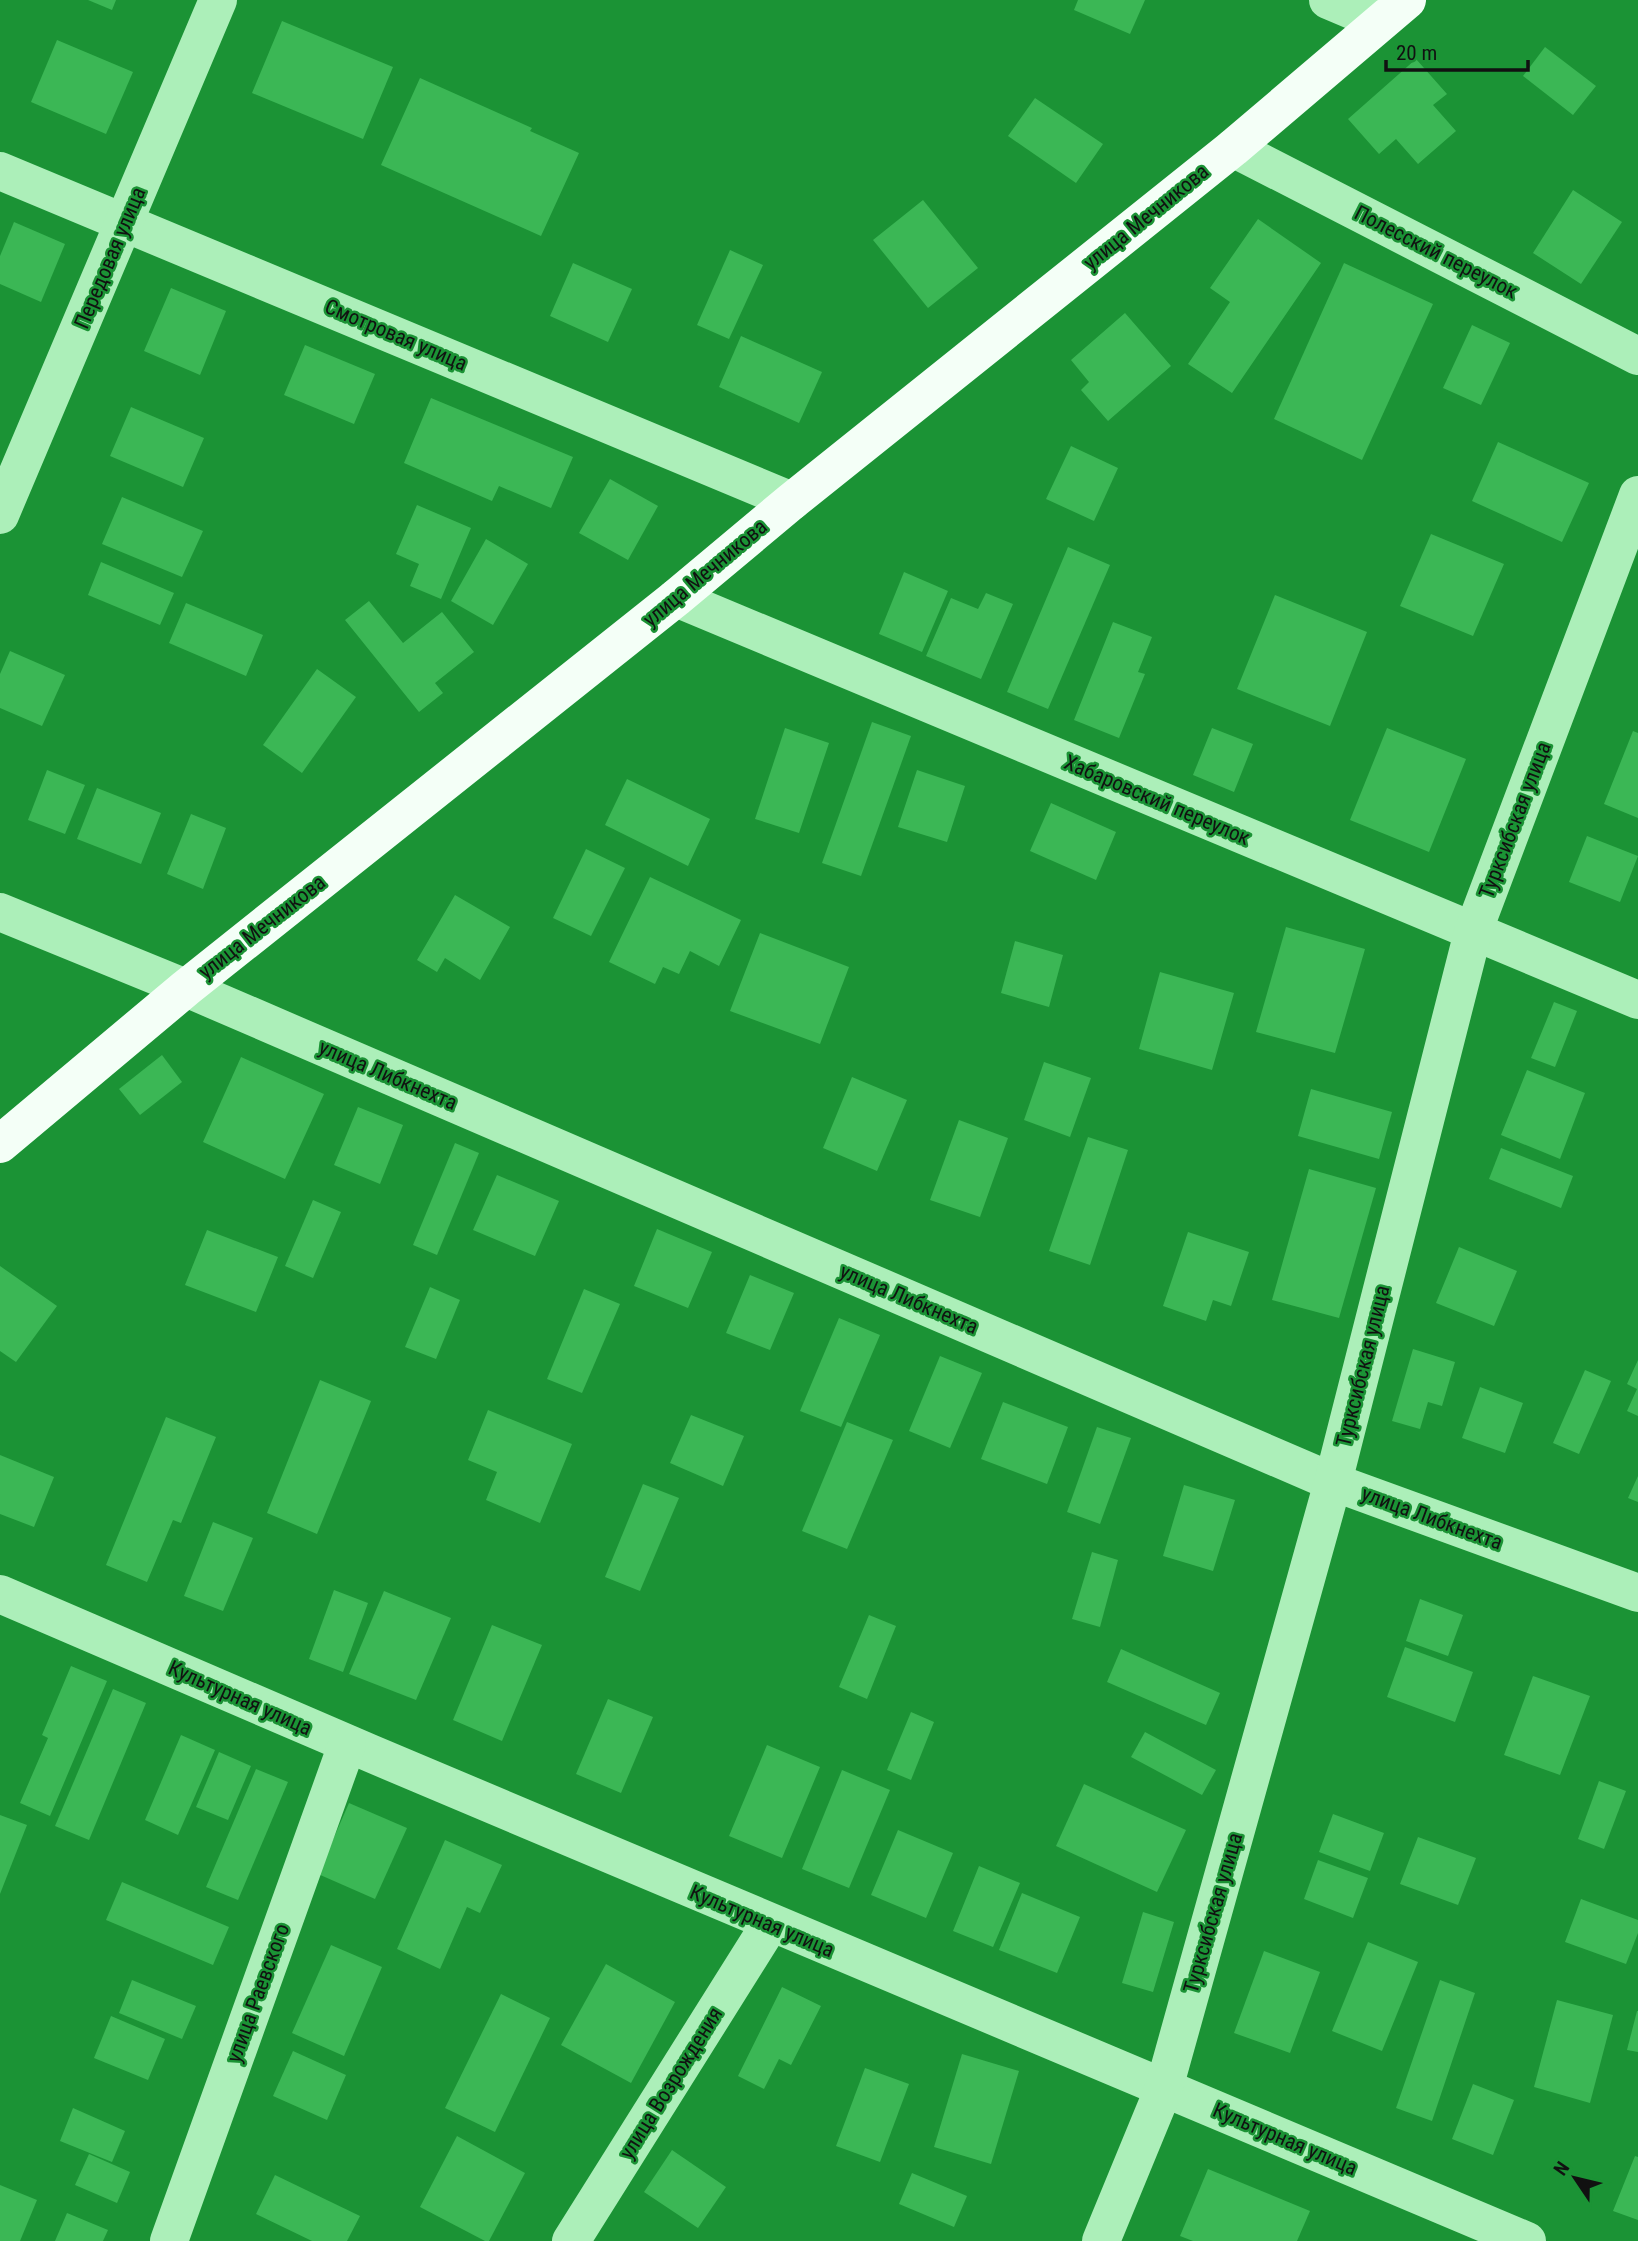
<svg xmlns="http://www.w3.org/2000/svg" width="1638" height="2241" font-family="'Roboto Condensed',sans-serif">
<rect width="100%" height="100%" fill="#1b9335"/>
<g fill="#3bb755">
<path d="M88,0H116L112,10Z"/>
<path d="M1078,0H1145L1130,34L1074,10Z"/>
<path d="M282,21L393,67L363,139L252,93Z"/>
<path d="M57,40L133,72L106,134L31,102Z"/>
<path d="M1545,47L1596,86L1573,115L1523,76Z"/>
<path d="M1416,59L1447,94L1433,105L1456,131L1418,164L1396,139L1379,154L1348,119Z"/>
<path d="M420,78L532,128L530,131L579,153L541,236L381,165Z"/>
<path d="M1035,98L1103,144L1076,183L1008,136Z"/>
<path d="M1573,190L1622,222L1581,284L1533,253Z"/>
<path d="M923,200L978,268L928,308L873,240Z"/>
<path d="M1258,219L1321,263L1232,393L1188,364L1230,302L1210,288Z"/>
<path d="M14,222L65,244L41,302L0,284V256Z"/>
<path d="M730,250L763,265L729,339L697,325Z"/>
<path d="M573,263L632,289L608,342L550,316Z"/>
<path d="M1344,263L1433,304L1362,460L1274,419Z"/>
<path d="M171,288L226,311L200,375L144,351Z"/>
<path d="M1125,313L1171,366L1108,421L1081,390L1089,382L1071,360Z"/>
<path d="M1472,325L1510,343L1481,405L1443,388Z"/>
<path d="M741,336L822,372L799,423L719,387Z"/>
<path d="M305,345L375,374L354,424L284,395Z"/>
<path d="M431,398L573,457L551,508L499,486L492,501L404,463Z"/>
<path d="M131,407L204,438L183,487L110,456Z"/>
<path d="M1498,442L1589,483L1562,542L1472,501Z"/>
<path d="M1071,446L1118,468L1094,521L1046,499Z"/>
<path d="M610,479L658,506L628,560L579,533Z"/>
<path d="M122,497L203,531L182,577L102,544Z"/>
<path d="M417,505L471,528L441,599L410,586L419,564L396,554Z"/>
<path d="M1431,534L1504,564L1473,636L1400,606Z"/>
<path d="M486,539L528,564L493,625L451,601Z"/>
<path d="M1068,547L1110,565L1048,709L1007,692Z"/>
<path d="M101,562L174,593L160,625L88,595Z"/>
<path d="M904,572L948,591L922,652L879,634Z"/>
<path d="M986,593L1013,604L981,679L926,656L951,598L978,609Z"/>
<path d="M1275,595L1367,632L1330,726L1237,689Z"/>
<path d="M369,601L403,643L442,612L474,652L435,683L443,693L419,712L345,620Z"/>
<path d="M186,603L263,635L246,676L169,643Z"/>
<path d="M1113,622L1152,637L1138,672L1145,674L1119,738L1074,720Z"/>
<path d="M10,651L65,675L42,726L0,708V674Z"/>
<path d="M317,669L356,697L302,773L263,745Z"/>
<path d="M872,722L911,736L861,876L822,863Z"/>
<path d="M785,728L829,743L799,833L755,819Z"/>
<path d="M1212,728L1253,744L1234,792L1193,775Z"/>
<path d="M1387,728L1466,759L1429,852L1350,820Z"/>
<path d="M1633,731L1638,733V818L1604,804Z"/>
<path d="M47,770L85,785L65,834L28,820Z"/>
<path d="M917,770L965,786L947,842L898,827Z"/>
<path d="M627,779L710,819L688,866L605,825Z"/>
<path d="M97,788L161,813L141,864L77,839Z"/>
<path d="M1051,803L1116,832L1096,880L1030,851Z"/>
<path d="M191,814L226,828L203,889L167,874Z"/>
<path d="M1587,836L1638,856L1620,902L1569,882Z"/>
<path d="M586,849L625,868L591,936L553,918Z"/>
<path d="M650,877L741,920L719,966L690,951L679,974L663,967L655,984L609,962Z"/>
<path d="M455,895L510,927L480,980L445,958L437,972L417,960Z"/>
<path d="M1286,927L1365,949L1335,1053L1256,1032Z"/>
<path d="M760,933L849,967L820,1044L730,1011Z"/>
<path d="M1015,941L1063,955L1049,1007L1001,993Z"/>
<path d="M1160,972L1234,993L1212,1070L1139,1049Z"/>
<path d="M1554,1002L1577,1011L1555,1067L1531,1058Z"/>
<path d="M162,1055L182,1082L140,1115L119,1089Z"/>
<path d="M241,1057L324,1094L285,1179L203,1142Z"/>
<path d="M1044,1062L1091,1078L1070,1137L1024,1120Z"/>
<path d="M1527,1070L1585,1093L1560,1159L1501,1135Z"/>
<path d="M852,1077L907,1100L877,1171L823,1148Z"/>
<path d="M1311,1089L1392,1112L1379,1159L1298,1136Z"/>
<path d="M358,1107L403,1125L380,1184L334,1165Z"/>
<path d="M959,1120L1008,1138L980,1217L930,1200Z"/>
<path d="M1088,1137L1128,1150L1090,1265L1049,1251Z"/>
<path d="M455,1143L479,1153L437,1255L413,1245Z"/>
<path d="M1501,1148L1573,1176L1561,1208L1489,1179Z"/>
<path d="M1309,1169L1376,1188L1339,1318L1272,1300Z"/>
<path d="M497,1175L559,1201L535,1256L473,1230Z"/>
<path d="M313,1200L341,1212L313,1278L285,1266Z"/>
<path d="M657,1229L712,1252L688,1308L634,1286Z"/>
<path d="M207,1230L278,1257L256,1312L185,1285Z"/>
<path d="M1188,1232L1249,1252L1231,1306L1213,1300L1206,1321L1163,1306Z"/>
<path d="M1459,1247L1517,1271L1494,1326L1436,1303Z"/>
<path d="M0,1266L57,1306L16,1362L0,1351Z"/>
<path d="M750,1275L794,1293L770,1350L726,1333Z"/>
<path d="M430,1287L460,1300L436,1359L405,1347Z"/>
<path d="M584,1289L620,1304L582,1393L547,1379Z"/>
<path d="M839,1318L880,1335L841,1427L800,1411Z"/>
<path d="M1413,1349L1455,1362L1442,1406L1428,1402L1420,1429L1392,1421Z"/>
<path d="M940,1356L982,1373L950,1448L909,1431Z"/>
<path d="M1638,1360V1416L1627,1411L1637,1389L1627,1384Z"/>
<path d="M1585,1370L1611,1381L1579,1454L1553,1443Z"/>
<path d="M320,1380L371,1401L317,1534L267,1513Z"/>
<path d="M1480,1387L1523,1403L1505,1453L1462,1438Z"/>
<path d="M1003,1402L1068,1427L1047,1484L981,1459Z"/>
<path d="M488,1410L572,1444L540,1523L486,1500L497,1472L468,1460Z"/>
<path d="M691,1415L744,1436L723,1486L670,1463Z"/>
<path d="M166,1417L216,1437L181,1523L173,1520L147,1582L106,1565Z"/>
<path d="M847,1422L893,1440L847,1549L802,1531Z"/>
<path d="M1097,1427L1131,1438L1100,1524L1067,1512Z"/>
<path d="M0,1455L54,1477L34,1527L0,1514Z"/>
<path d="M1638,1476V1502L1628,1498Z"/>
<path d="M643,1484L679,1498L640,1591L605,1577Z"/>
<path d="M1184,1485L1235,1500L1213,1571L1163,1556Z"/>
<path d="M213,1522L253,1538L223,1611L184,1596Z"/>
<path d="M1092,1552L1118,1560L1100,1627L1072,1619Z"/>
<path d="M334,1590L368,1603L343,1672L309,1659Z"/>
<path d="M384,1591L451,1618L416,1700L349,1674Z"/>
<path d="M1420,1599L1463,1615L1448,1656L1406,1641Z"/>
<path d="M869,1615L896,1626L867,1699L839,1687Z"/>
<path d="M492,1625L542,1645L502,1741L453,1720Z"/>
<path d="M1405,1647L1473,1672L1455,1722L1387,1697Z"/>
<path d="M1121,1649L1220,1693L1206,1725L1107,1682Z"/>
<path d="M71,1666L107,1681L50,1816L20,1803L48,1738L42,1735Z"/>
<path d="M1533,1676L1590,1696L1560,1775L1504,1755Z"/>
<path d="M113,1689L146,1703L89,1840L55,1826Z"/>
<path d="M608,1699L653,1717L621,1793L576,1774Z"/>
<path d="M911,1712L934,1722L911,1780L887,1770Z"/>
<path d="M1145,1732L1216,1770L1202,1795L1131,1757Z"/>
<path d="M181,1735L215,1750L178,1835L145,1820Z"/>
<path d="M767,1745L820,1767L782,1858L729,1836Z"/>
<path d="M219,1752L251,1766L228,1820L196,1807Z"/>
<path d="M256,1769L288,1782L238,1900L206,1887Z"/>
<path d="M842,1770L890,1790L849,1888L802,1869Z"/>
<path d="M1599,1781L1626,1791L1604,1849L1578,1839Z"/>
<path d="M1084,1784L1186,1830L1157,1892L1056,1846Z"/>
<path d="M349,1803L407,1828L375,1899L318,1874Z"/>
<path d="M1333,1814L1384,1833L1370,1871L1319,1852Z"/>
<path d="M0,1815L27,1825L0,1894Z"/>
<path d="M898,1830L953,1853L926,1918L871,1895Z"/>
<path d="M1418,1837L1476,1858L1458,1905L1400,1884Z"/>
<path d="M445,1840L502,1865L480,1913L467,1907L440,1969L397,1949Z"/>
<path d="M1318,1860L1368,1878L1353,1918L1304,1899Z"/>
<path d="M979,1866L1020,1883L993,1947L953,1931Z"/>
<path d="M122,1882L229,1927L213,1965L106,1920Z"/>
<path d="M1022,1893L1080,1917L1057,1973L999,1950Z"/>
<path d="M1581,1899L1638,1920V1933L1626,1964L1565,1942Z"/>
<path d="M1143,1912L1174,1922L1153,1992L1122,1983Z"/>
<path d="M1368,1942L1418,1962L1382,2051L1332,2031Z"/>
<path d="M331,1945L382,1967L344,2056L292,2033Z"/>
<path d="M1264,1951L1320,1972L1290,2053L1234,2033Z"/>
<path d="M606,1964L675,2002L631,2083L561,2045Z"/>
<path d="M132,1980L196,2006L182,2039L119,2013Z"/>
<path d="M1440,1980L1475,1993L1432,2121L1396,2108Z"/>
<path d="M782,1987L821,2006L791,2065L779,2059L764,2089L738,2076Z"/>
<path d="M501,1994L550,2018L495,2132L445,2108Z"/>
<path d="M1557,2000L1613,2015L1590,2103L1534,2087Z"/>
<path d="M1637,2011H1638V2052L1627,2050Z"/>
<path d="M111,2016L165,2039L148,2080L94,2058Z"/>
<path d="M293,2051L346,2075L327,2120L273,2096Z"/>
<path d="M962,2054L1019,2071L991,2164L934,2147Z"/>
<path d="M865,2068L909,2084L880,2162L836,2146Z"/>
<path d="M1473,2084L1514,2100L1493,2155L1452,2139Z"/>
<path d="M73,2108L125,2131L112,2162L60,2141Z"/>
<path d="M457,2136L525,2173L489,2241H485L420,2207Z"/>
<path d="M672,2150L726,2187L698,2228L644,2192Z"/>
<path d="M89,2154L130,2172L117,2203L75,2185Z"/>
<path d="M1635,2156L1638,2157V2220L1613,2211Z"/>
<path d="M1208,2169L1310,2211L1297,2241H1193L1180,2236Z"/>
<path d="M912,2173L967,2196L954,2227L899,2204Z"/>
<path d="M275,2175L360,2216L347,2241H312L256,2214Z"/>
<path d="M0,2185L37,2200L20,2241H0Z"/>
<path d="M67,2213L108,2230L103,2241H55Z"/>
</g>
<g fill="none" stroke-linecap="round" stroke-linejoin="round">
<g stroke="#acefb9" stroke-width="38">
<path d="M1328,0L1380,22"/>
<path d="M1233,148L1638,356"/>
<path d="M0,171L792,501"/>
<path d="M0,515L218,0"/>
<path d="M676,598L1638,1000"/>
<path d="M0,912L186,988L1333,1482L1638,1593"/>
<path d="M0,1594C507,1814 1017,2026 1527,2241"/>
<path d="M169,2241L347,1745"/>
<path d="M571,2241L770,1924"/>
<path d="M1101,2241L1164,2088L1333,1482L1473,932L1638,495"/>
</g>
<path stroke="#f4fff7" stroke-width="38" d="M0,1144L186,988L676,598L792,501L1233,148L1407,0"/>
</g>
<g text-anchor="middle" stroke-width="5" stroke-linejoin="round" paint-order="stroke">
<g font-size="21" fill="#111" stroke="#1b9335">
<text transform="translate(1146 217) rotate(-39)" y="7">улица Мечникова</text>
<text transform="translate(1436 252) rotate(27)" y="7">Полесский переулок</text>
<text transform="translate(110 258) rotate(-67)" y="7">Передовая улица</text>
<text transform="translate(396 335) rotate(23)" y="7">Смотровая улица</text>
<text transform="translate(705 573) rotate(-40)" y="7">улица Мечникова</text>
<text transform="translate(1157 800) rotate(23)" y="7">Хабаровский переулок</text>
<text transform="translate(1515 820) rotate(-69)" y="7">Турксибская улица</text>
<text transform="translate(262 927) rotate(-38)" y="7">улица Мечникова</text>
<text transform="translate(388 1075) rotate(23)" y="7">улица Либкнехта</text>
<text transform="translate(909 1299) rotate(23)" y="7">улица Либкнехта</text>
<text transform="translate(1363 1366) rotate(-76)" y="7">Турксибская улица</text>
<text transform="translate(1432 1518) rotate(20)" y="7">улица Либкнехта</text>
<text transform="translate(240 1698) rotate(24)" y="7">Культурная улица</text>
<text transform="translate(1213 1913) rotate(-74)" y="7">Турксибская улица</text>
<text transform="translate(762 1921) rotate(23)" y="7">Культурная улица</text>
<text transform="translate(258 1993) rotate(-70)" y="7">улица Раевского</text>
<text transform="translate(671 2083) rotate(-58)" y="7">улица Возрождения</text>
<text transform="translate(1285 2139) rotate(23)" y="7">Культурная улица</text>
</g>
</g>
<g transform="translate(1575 2178) rotate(305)" stroke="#1b9335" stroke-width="5" paint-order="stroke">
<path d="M0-5L12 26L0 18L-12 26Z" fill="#111111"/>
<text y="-10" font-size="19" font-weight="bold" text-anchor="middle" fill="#111111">N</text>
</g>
<path d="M1386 60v10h142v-10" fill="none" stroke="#111111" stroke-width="3.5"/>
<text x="1396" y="60" font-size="21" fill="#111111" stroke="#1b9335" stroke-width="5" paint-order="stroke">20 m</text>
</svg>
